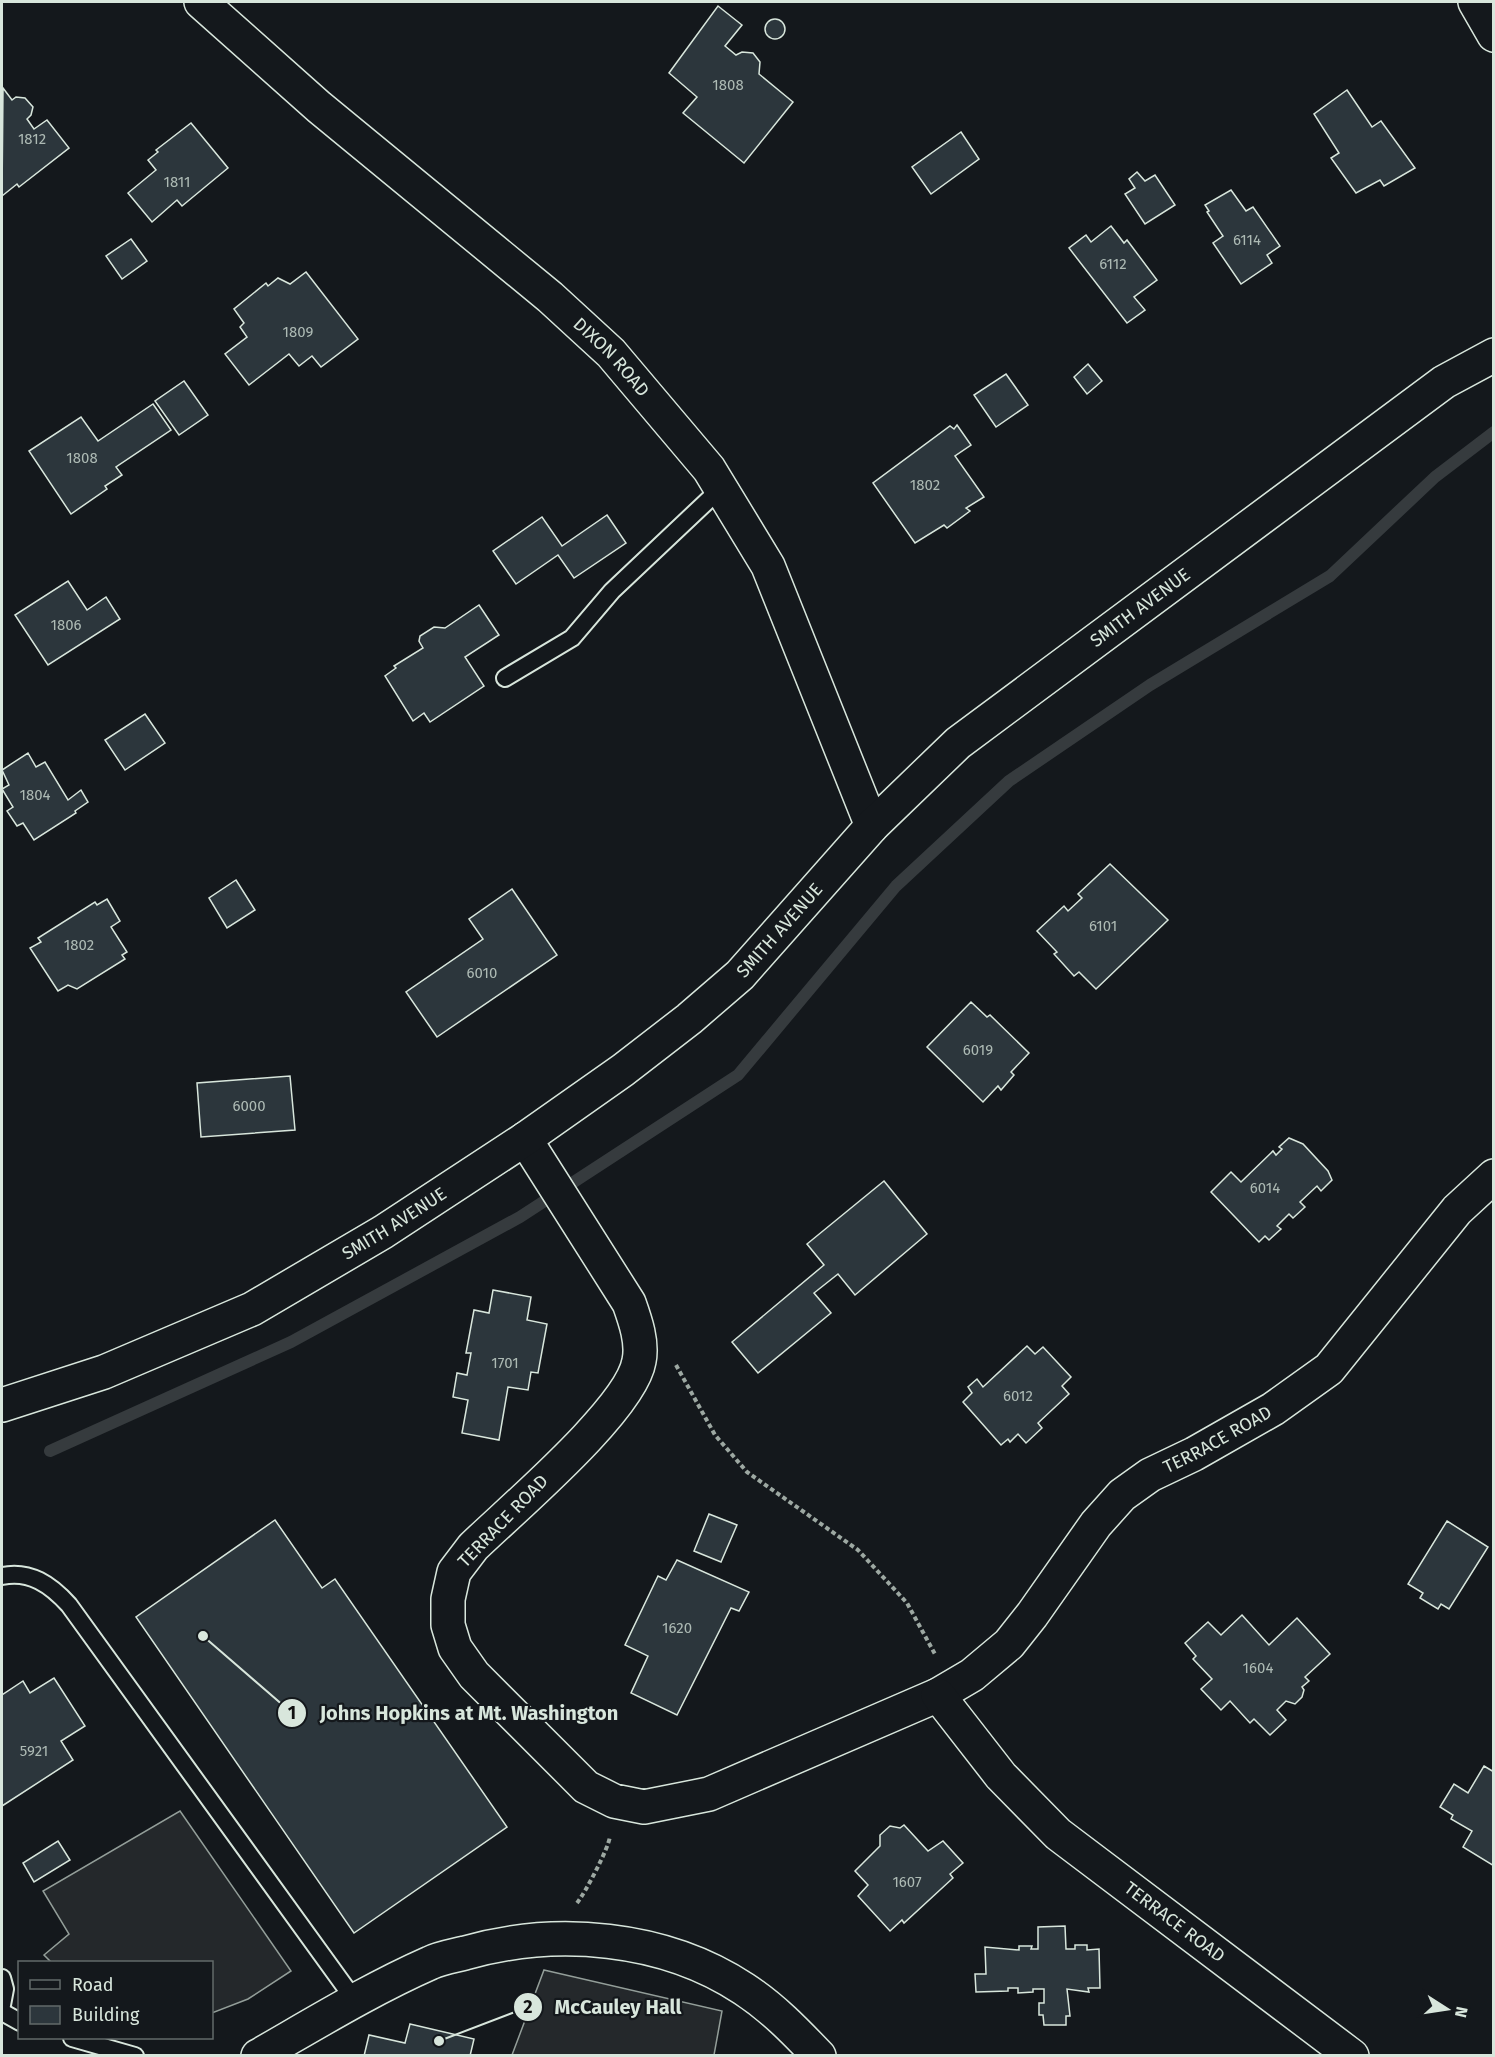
<svg xmlns="http://www.w3.org/2000/svg" width="1495" height="2057" font-family="'Fira Sans',sans-serif">
<rect width="100%" height="100%" fill="#14181c"/>
<g fill="#24282b" stroke="#939e99" stroke-width="1.5">
<path d="M180,1811L291,1971L248,1999L212,2013V1962H51L44,1955L69,1934L43,1891Z"/>
<path d="M544,1970L722,2011L714,2055H512Z"/>
</g>
<g fill="none" stroke-linecap="round" stroke-linejoin="round">
<path stroke="#363b3e" stroke-width="12" d="M50,1451L291,1342L520,1217L738,1075L896,886L1009,781L1150,685L1330,576L1435,477L1494,432"/>
</g>
<g fill="#2c363c" stroke="#d8e6dc" stroke-width="1.5">
<path d="M718,6L742,25L725,46L736,55L742,52L753,53L760,62L759,74L793,102L744,163L683,113L697,97L669,73Z"/>
<circle cx="775" cy="29" r="10"/>
<path d="M3,88L12,100L16,97L25,98L33,107L31,115L27,119L34,129L47,120L69,148L19,187L17,184L2,196Z"/>
<path d="M1347,90L1372,127L1381,121L1415,168L1384,186L1380,180L1356,193L1331,158L1339,153L1314,114Z"/>
<path d="M191,123L228,168L182,206L177,200L152,222L128,193L156,170L148,160L158,152L156,150Z"/>
<path d="M961,132L979,159L931,194L912,167Z"/>
<path d="M1137,172L1145,181L1155,175L1175,205L1145,224L1125,194L1135,188L1129,179Z"/>
<path d="M1231,190L1246,211L1253,207L1280,246L1267,255L1272,263L1241,284L1213,243L1223,236L1207,212L1209,211L1205,205Z"/>
<path d="M1111,226L1124,243L1127,240L1157,280L1134,297L1145,310L1127,323L1069,248L1086,235L1091,242Z"/>
<path d="M131,239L147,261L122,279L106,256Z"/>
<path d="M306,272L358,339L321,367L312,356L299,366L289,354L249,385L225,354L247,337L240,327L244,323L234,309L266,283L268,286L278,278L290,284Z"/>
<path d="M1088,364L1102,381L1087,394L1074,377Z"/>
<path d="M1006,374L1028,405L996,427L974,395Z"/>
<path d="M184,381L208,415L179,435L155,401Z"/>
<path d="M153,404L171,430L116,467L122,475L105,486L107,489L71,514L29,451L81,417L98,441Z"/>
<path d="M957,425L971,445L955,456L984,497L966,508L970,511L947,528L944,525L915,543L873,483L950,426L954,429Z"/>
<path d="M607,515L626,543L574,578L558,555L516,584L493,551L542,517L562,546Z"/>
<path d="M68,581L87,610L106,597L120,619L48,665L15,615Z"/>
<path d="M479,605L499,635L465,657L484,686L430,722L424,713L413,721L385,676L396,668L394,666L423,648L419,641L420,636L434,627L445,628Z"/>
<path d="M145,714L165,743L125,770L105,740Z"/>
<path d="M28,753L36,767L45,762L68,800L81,790L88,802L75,811L76,813L34,840L23,823L17,826L7,811L13,807L2,789L9,785L2,770Z"/>
<path d="M1110,864L1168,920L1096,989L1079,972L1074,976L1054,954L1057,952L1037,931L1064,906L1068,911L1082,898L1078,894Z"/>
<path d="M236,880L255,910L227,928L209,898Z"/>
<path d="M512,889L557,955L437,1037L406,992L483,939L469,919Z"/>
<path d="M107,899L120,921L111,927L127,952L122,955L125,959L77,989L68,985L58,991L30,948L41,942L38,938L95,902L97,905Z"/>
<path d="M971,1002L987,1017L990,1015L1029,1053L1011,1072L1014,1075L1001,1090L998,1086L983,1102L927,1047Z"/>
<path d="M290,1076L295,1130L201,1137L197,1083Z"/>
<path d="M1289,1138L1303,1144L1328,1171L1332,1180L1321,1191L1317,1186L1300,1202L1305,1207L1293,1218L1289,1214L1277,1226L1281,1229L1269,1240L1265,1236L1259,1242L1211,1192L1231,1172L1241,1182L1273,1151L1276,1155L1282,1149L1279,1147Z"/>
<path d="M884,1181L927,1234L855,1295L838,1274L814,1293L831,1313L758,1373L732,1342L824,1265L807,1244Z"/>
<path d="M493,1290L531,1297L527,1320L547,1324L538,1373L531,1372L528,1390L508,1387L499,1440L462,1433L468,1400L453,1397L457,1373L467,1375L471,1353H466L474,1310L489,1313Z"/>
<path d="M1027,1346L1035,1354L1043,1347L1071,1377L1062,1386L1069,1394L1038,1423L1042,1428L1026,1443L1018,1434L1010,1442L1008,1439L1001,1445L963,1402L972,1393L968,1387L977,1379L983,1387Z"/>
<path d="M709,1514L737,1525L721,1562L694,1551Z"/>
<path d="M275,1520L322,1588L335,1579L507,1827L354,1933L136,1617Z"/>
<path d="M1447,1521L1488,1547L1449,1609L1441,1604L1438,1609L1420,1598L1423,1593L1408,1584Z"/>
<path d="M677,1560L749,1592L739,1611L731,1608L677,1715L631,1693L648,1656L625,1645L658,1576L666,1580Z"/>
<path d="M1242,1615L1269,1645L1297,1618L1330,1654L1305,1677L1309,1681L1302,1687L1304,1690L1302,1697L1295,1704L1286,1701L1277,1710L1286,1720L1270,1735L1254,1719L1250,1723L1230,1701L1221,1710L1201,1689L1212,1679L1193,1659L1196,1656L1185,1643L1208,1622L1221,1635Z"/>
<path d="M54,1678L85,1726L61,1741L73,1760L2,1806V1695L23,1681L30,1693Z"/>
<path d="M1484,1766L1494,1772V1866L1463,1847L1472,1831L1451,1819L1453,1815L1440,1807L1454,1784L1468,1793Z"/>
<path d="M904,1825L928,1851L943,1841L963,1863L950,1874L953,1878L904,1923L902,1920L890,1931L858,1896L868,1885L855,1871L880,1846V1835L890,1826L900,1828Z"/>
<path d="M58,1841L70,1860L34,1882L23,1863Z"/>
<path d="M1065,1926L1066,1949H1075V1945H1087V1950L1099,1949L1100,1988H1088L1089,1992L1067,1989L1070,2016H1066V2025H1044L1043,2015H1039V2003H1044V1989H1033V1992L1018,1993V1988H1008V1991L976,1992L975,1974H986L985,1947L1019,1950V1946H1032L1031,1949H1038V1927Z"/>
<path d="M410,2024L474,2039L470,2056H364L369,2035L405,2043Z"/>
</g>
<g fill="none" stroke-linecap="round" stroke-linejoin="round">
<g stroke="#d8e6dc" stroke-width="20">
<g id="service">
<path d="M505,678L572,638L612,591L720,489"/>
<path d="M2,1576C30,1570 51,1585 69,1605L356,2002"/>
<path d="M2,1978L5,1989L2,2005"/>
<path d="M2,2012L20,2022"/>
<path d="M72,2038L135,2056"/>
</g>
</g>
<g stroke="#d8e6dc" stroke-width="36">
<g id="minor">
<path id="s1" d="M201,2L319,107L550,297L611,353L709,469L768,566L872,826"/>
<path d="M1475,2L1494,35"/>
<path id="s2" d="M525,1139L629,1303C635,1320 643,1342 639,1361C631,1409 511,1510 473,1547L454,1572L448,1599V1625L455,1648L474,1675L586,1787L614,1801L644,1807L709,1794L938,1695L972,1675L1009,1644L1032,1615L1096,1524L1122,1495L1150,1475L1194,1454L1273,1409L1329,1369L1457,1210L1494,1176"/>
<path id="s3" d="M938,1695L1001,1776L1058,1834L1352,2056"/>
<path d="M258,2056C314,2024 371,1989 430,1963C440,1958 453,1956 465,1953C556,1927 664,1936 744,1989C773,2008 795,2031 819,2056"/>
</g>
</g>
<g stroke="#d8e6dc" stroke-width="36">
<g id="secondary">
<path id="s4" d="M2,1405L104,1372L252,1309L383,1232L525,1139L623,1070L689,1019L740,975L872,826L958,743L1444,382L1494,355"/>
</g>
</g>
<g stroke="#9da8a2" stroke-width="4" stroke-dasharray="4.5 3" stroke-linecap="butt">
<path d="M676,1365L715,1435L747,1472L858,1550L907,1603L936,1656"/>
<path d="M577,1903C585,1893 609,1848 610,1836"/>
</g>
<use href="#service" stroke="#14181c" stroke-width="16"/>
<use href="#minor" stroke="#14181c" stroke-width="33"/>
<use href="#secondary" stroke="#14181c" stroke-width="33"/>
</g>
<g text-anchor="middle" stroke-width="4.5" stroke-linejoin="round" paint-order="stroke">
<g font-size="15" fill="#adbab4">
<text x="728" y="90">1808</text>
<text x="32" y="144">1812</text>
<text x="177" y="187">1811</text>
<text x="1247" y="245">6114</text>
<text x="1113" y="269">6112</text>
<text x="298" y="337">1809</text>
<text x="82" y="463">1808</text>
<text x="925" y="490">1802</text>
<text x="66" y="630">1806</text>
<text x="35" y="800">1804</text>
<text x="1103" y="931">6101</text>
<text x="79" y="950">1802</text>
<text x="482" y="978">6010</text>
<text x="978" y="1055">6019</text>
<text x="249" y="1111">6000</text>
<text x="1265" y="1193">6014</text>
<text x="505" y="1368">1701</text>
<text x="1018" y="1401">6012</text>
<text x="677" y="1633">1620</text>
<text x="1258" y="1673">1604</text>
<text x="34" y="1756">5921</text>
<text x="907" y="1887">1607</text>
</g>
<g font-size="18" fill="#d8e6dc" stroke="#14181c">
<text dy="6" stroke="none"><textPath href="#s1" startOffset="543">DIXON ROAD</textPath></text>
<text dy="6" stroke="none"><textPath href="#s4" startOffset="1406">SMITH AVENUE</textPath></text>
<text dy="6" stroke="none"><textPath href="#s4" startOffset="920">SMITH AVENUE</textPath></text>
<text dy="6" stroke="none"><textPath href="#s4" startOffset="434">SMITH AVENUE</textPath></text>
<text dy="6" stroke="none"><textPath href="#s2" startOffset="1569">TERRACE ROAD</textPath></text>
<text transform="translate(503 1521) rotate(-46)" y="6">TERRACE ROAD</text>
<text dy="6" stroke="none"><textPath href="#s3" startOffset="330">TERRACE ROAD</textPath></text>
</g>
</g>
<path fill="none" stroke="#d8e6dc" stroke-width="2" d="M203 1636L292 1713M439 2041L528 2007"/>
<g fill="#d8e6dc" stroke="#14181c" stroke-width="2">
<circle cx="203" cy="1636" r="6"/>
<circle cx="439" cy="2041" r="6"/>
<circle cx="292" cy="1713" r="15"/>
<circle cx="528" cy="2007" r="15"/>
</g>
<g font-size="18" text-anchor="middle" font-weight="bold" fill="#111">
<text x="292" y="1719">1</text>
<text x="528" y="2013">2</text>
</g>
<g font-size="20" text-anchor="middle" font-weight="bold" fill="#d8e6dc" stroke="#14181c" stroke-width="4.5" stroke-linejoin="round" paint-order="stroke">
<text x="469" y="1720">Johns Hopkins at Mt. Washington</text>
<text x="618" y="2014">McCauley Hall</text>
</g>
<rect width="1495" height="2057" fill="none" stroke="#d8e6dc" stroke-width="6"/>
<rect x="18" y="1961" width="195" height="78" fill="#14181c" stroke="#626a69" stroke-width="1.5"/>
<rect x="30" y="1980" width="30" height="9" fill="#14181c" stroke="#626a69" stroke-width="1.5"/>
<text x="72" y="1991" font-size="18" fill="#d8e6dc">Road</text>
<rect x="30" y="2006" width="30" height="18" fill="#2c363c" stroke="#626a69" stroke-width="1.5"/>
<text x="72" y="2021" font-size="18" fill="#d8e6dc">Building</text>
<g transform="translate(1447 2009) rotate(102)" stroke="#14181c" stroke-width="4.5" paint-order="stroke">
<path d="M0-4.5L10 22L0 15L-10 22Z" fill="#d8e6dc"/>
<text y="-9" font-size="16" font-weight="bold" text-anchor="middle" fill="#d8e6dc">N</text>
</g>
</svg>
